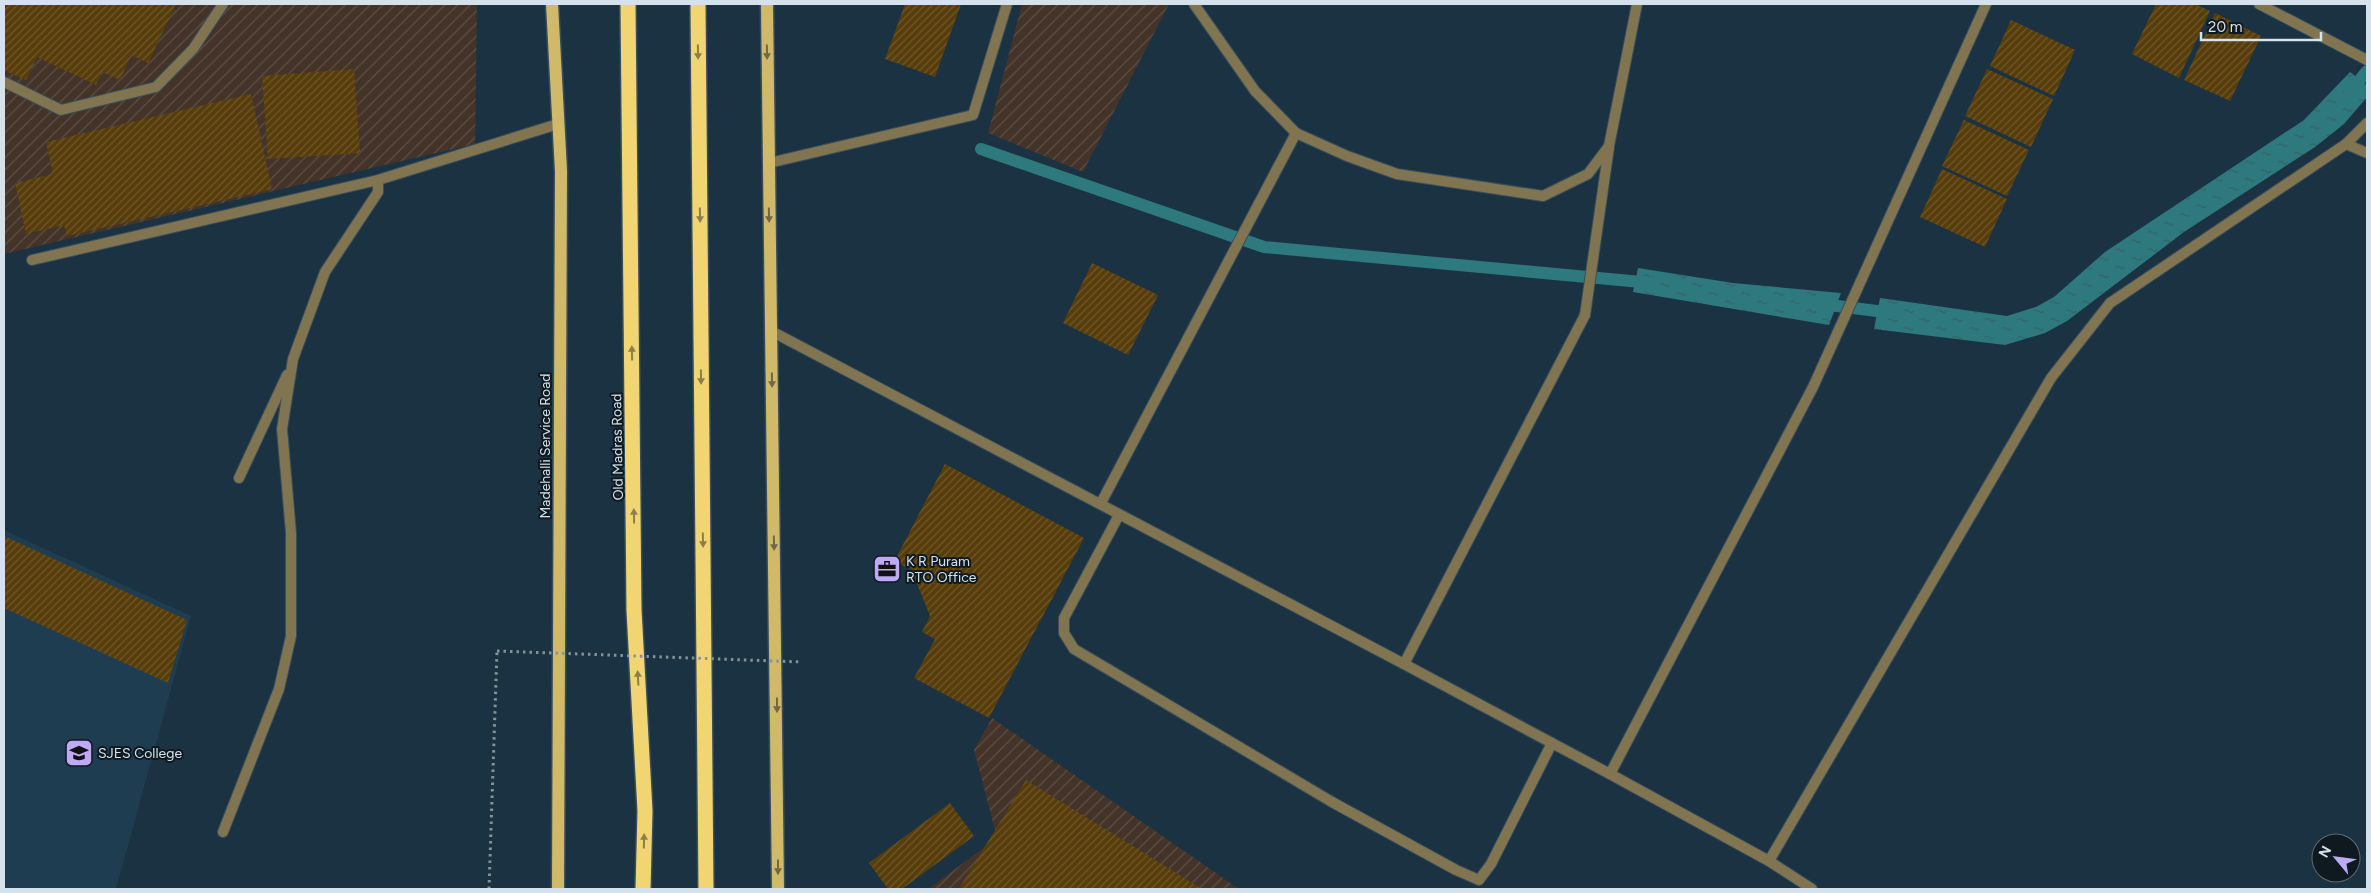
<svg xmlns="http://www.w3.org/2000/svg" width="2371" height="893" font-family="Figtree,sans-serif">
<defs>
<pattern id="industrial-furrows" width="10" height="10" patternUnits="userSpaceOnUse" patternTransform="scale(1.25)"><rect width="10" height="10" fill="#433328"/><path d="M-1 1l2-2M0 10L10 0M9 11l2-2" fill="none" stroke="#5d5047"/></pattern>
<pattern id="water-ripples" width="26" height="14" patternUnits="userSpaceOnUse" patternTransform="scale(1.25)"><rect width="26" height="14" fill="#2e797e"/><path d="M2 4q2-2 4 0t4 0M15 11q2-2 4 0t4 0" fill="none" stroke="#366165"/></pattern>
<pattern id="building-hatch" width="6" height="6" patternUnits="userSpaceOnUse" patternTransform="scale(1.25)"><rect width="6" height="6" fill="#573d0a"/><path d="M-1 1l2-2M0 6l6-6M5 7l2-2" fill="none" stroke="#6e592e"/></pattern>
</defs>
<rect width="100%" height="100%" fill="#1b3242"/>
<g fill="url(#industrial-furrows)">
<path d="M4,4H477L475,144L4,254Z"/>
<path d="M1022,4H1169L1083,172L988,133Z"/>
<path d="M992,718L1239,889H928L997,838L974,750Z"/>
</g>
<path fill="#1f3d51" d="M4,530L191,616L116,889H4Z"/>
<g fill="url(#water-ripples)">
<path d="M2350,72L2367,85V97L2344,124L2315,147L2184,232L2067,321L2045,333L2005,345L1874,329L1880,298L2007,316L2036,307L2054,297L2105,252L2304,120Z"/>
<path d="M1638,268L1733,283L1841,293L1829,325L1633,292Z"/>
</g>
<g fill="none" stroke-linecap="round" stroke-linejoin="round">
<g stroke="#2e797e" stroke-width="12">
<path d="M2350,92L2367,71"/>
<path d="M981,149L1264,247L1652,283"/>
<path d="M1821,304L1893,313"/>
</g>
</g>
<g fill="url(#building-hatch)">
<path d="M4,4H176L148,63L131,55L120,80L102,72L96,85L37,57L26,80L4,70Z"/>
<path d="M905,4H961L935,77L885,59Z"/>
<path d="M2156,4H2195L2210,11L2179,78L2132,54Z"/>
<path d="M2215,13L2261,36L2230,101L2184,80Z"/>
<path d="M2011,20L2075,50L2054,96L1990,66Z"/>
<path d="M354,69L360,153L268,159L262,76Z"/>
<path d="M1987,69L2053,99L2031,147L1965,116Z"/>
<path d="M251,94L272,189L67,236L64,225L26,234L15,183L53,174L46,142Z"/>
<path d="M1964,120L2029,150L2007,196L1942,166Z"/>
<path d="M1942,169L2007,199L1985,247L1920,217Z"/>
<path d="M1092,263L1158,295L1128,355L1063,323Z"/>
<path d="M945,464L1084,538L989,718L914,678L935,639L922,632L930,616L911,569L894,562Z"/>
<path d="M4,536L187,620L168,683L4,608Z"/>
<path d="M1026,780L1202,889H965L960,887Z"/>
<path d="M950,803L974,836L902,889H888L869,863Z"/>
</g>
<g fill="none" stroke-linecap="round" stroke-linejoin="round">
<g stroke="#394e5d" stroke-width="12">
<g id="lane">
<path d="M1194,4L1255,91L1296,133"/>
<path d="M4,82L61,110L156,87L193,49L223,4"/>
<path d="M1585,315L1609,147"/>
<path d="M239,478L287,375"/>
<path d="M1101,503L1296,133L1347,156L1397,174L1543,196L1588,174L1609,146L1637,4"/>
<path d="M223,832L279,689L291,636V533L282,429L293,359L325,272L378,192V180"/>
</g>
</g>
<g stroke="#394e5d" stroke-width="12">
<g id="street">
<path d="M2259,4L2367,60"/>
<path d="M2346,144L2367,153"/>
<path d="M769,163L973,115L1007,4"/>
<path d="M32,260L378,180L558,124"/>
<path d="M771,331L1404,664L1585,315"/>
<path d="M1119,515L1064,618V633L1074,649L1332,802L1456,870L1479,880L1491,864L1552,743"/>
<path d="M1404,664L1610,774L1813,387L1986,4"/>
<path d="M1610,774L1769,861L2051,378L2110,303L2346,144L2367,123"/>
<path d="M1769,861L1812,889"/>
</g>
</g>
<g stroke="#394e5d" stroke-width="15">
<g id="primary">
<path d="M552,4L561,171L558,889"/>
<path d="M767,4L778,889"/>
</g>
</g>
<g stroke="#394e5d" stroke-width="18">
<g id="highway">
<path d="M628,4L634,610L645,811L643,889"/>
<path d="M698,4L706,889"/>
</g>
</g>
<path stroke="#81939f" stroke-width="3" stroke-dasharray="2.5 4" stroke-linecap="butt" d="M489,889L497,651"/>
<use href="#lane" stroke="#807550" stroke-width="10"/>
<use href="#street" stroke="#807550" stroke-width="10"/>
<use href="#primary" stroke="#d0ba69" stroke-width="12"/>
<use href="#highway" stroke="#f0d572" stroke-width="15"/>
<path stroke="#81939f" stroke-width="3" stroke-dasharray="2.5 4" stroke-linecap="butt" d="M497,651L802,662"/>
</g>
<defs><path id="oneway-solid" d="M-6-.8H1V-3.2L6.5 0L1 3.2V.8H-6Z" transform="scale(1.25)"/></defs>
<g fill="#8b804d">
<use href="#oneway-solid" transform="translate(698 52) rotate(89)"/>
<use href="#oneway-solid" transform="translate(700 215) rotate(89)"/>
<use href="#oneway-solid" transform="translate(632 353) rotate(-91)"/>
<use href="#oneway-solid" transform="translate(701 377) rotate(89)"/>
<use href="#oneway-solid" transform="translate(634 516) rotate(-91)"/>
<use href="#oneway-solid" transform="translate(703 540) rotate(89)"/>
<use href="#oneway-solid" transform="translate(638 678) rotate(-93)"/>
<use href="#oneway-solid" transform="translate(644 841) rotate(-89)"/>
</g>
<g fill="#706a44">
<use href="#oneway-solid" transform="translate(767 52) rotate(89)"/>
<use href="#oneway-solid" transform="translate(769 215) rotate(89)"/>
<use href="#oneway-solid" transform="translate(772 380) rotate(89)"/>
<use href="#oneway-solid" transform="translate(774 543) rotate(89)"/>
<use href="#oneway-solid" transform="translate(777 705) rotate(90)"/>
<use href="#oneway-solid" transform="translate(778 867) rotate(90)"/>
</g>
<defs>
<g id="office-square" transform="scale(1.4375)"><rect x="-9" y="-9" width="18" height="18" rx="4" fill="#bea9f4" stroke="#0f1920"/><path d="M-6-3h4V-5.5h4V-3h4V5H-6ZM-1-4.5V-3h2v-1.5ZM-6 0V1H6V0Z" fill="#111"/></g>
<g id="university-square" transform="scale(1.4375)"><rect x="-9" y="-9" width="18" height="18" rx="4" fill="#bea9f4" stroke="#0f1920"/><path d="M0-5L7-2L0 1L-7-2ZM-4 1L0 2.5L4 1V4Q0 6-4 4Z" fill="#111"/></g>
</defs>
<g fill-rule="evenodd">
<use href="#office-square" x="887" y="569"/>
<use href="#university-square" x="79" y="753"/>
</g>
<g text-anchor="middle" stroke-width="4" stroke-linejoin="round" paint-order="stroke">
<g font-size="14" fill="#d5e2ec" stroke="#0f1920">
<text transform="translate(545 446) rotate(-90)" y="5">Madehalli Service Road</text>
<text transform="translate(617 447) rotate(-91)" y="5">Old Madras Road</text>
</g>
<g font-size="14" fill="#d5e2ec" stroke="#0f1920" text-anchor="start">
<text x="906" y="566">K R Puram<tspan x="906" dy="16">RTO Office</tspan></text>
<text x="98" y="758">SJES College</text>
</g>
</g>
<rect width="2371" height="893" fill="none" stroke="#d5e2ec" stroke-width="10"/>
<g transform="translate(2336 858) rotate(299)"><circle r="24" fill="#0f1920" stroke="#5e6972"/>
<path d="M0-4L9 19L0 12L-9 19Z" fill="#bea9f4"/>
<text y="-8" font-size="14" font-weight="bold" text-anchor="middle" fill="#d5e2ec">N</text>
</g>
<path d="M2201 32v8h120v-8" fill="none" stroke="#d5e2ec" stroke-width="2.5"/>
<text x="2208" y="32" font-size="15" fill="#d5e2ec" stroke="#0f1920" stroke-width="4" paint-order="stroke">20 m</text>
</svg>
